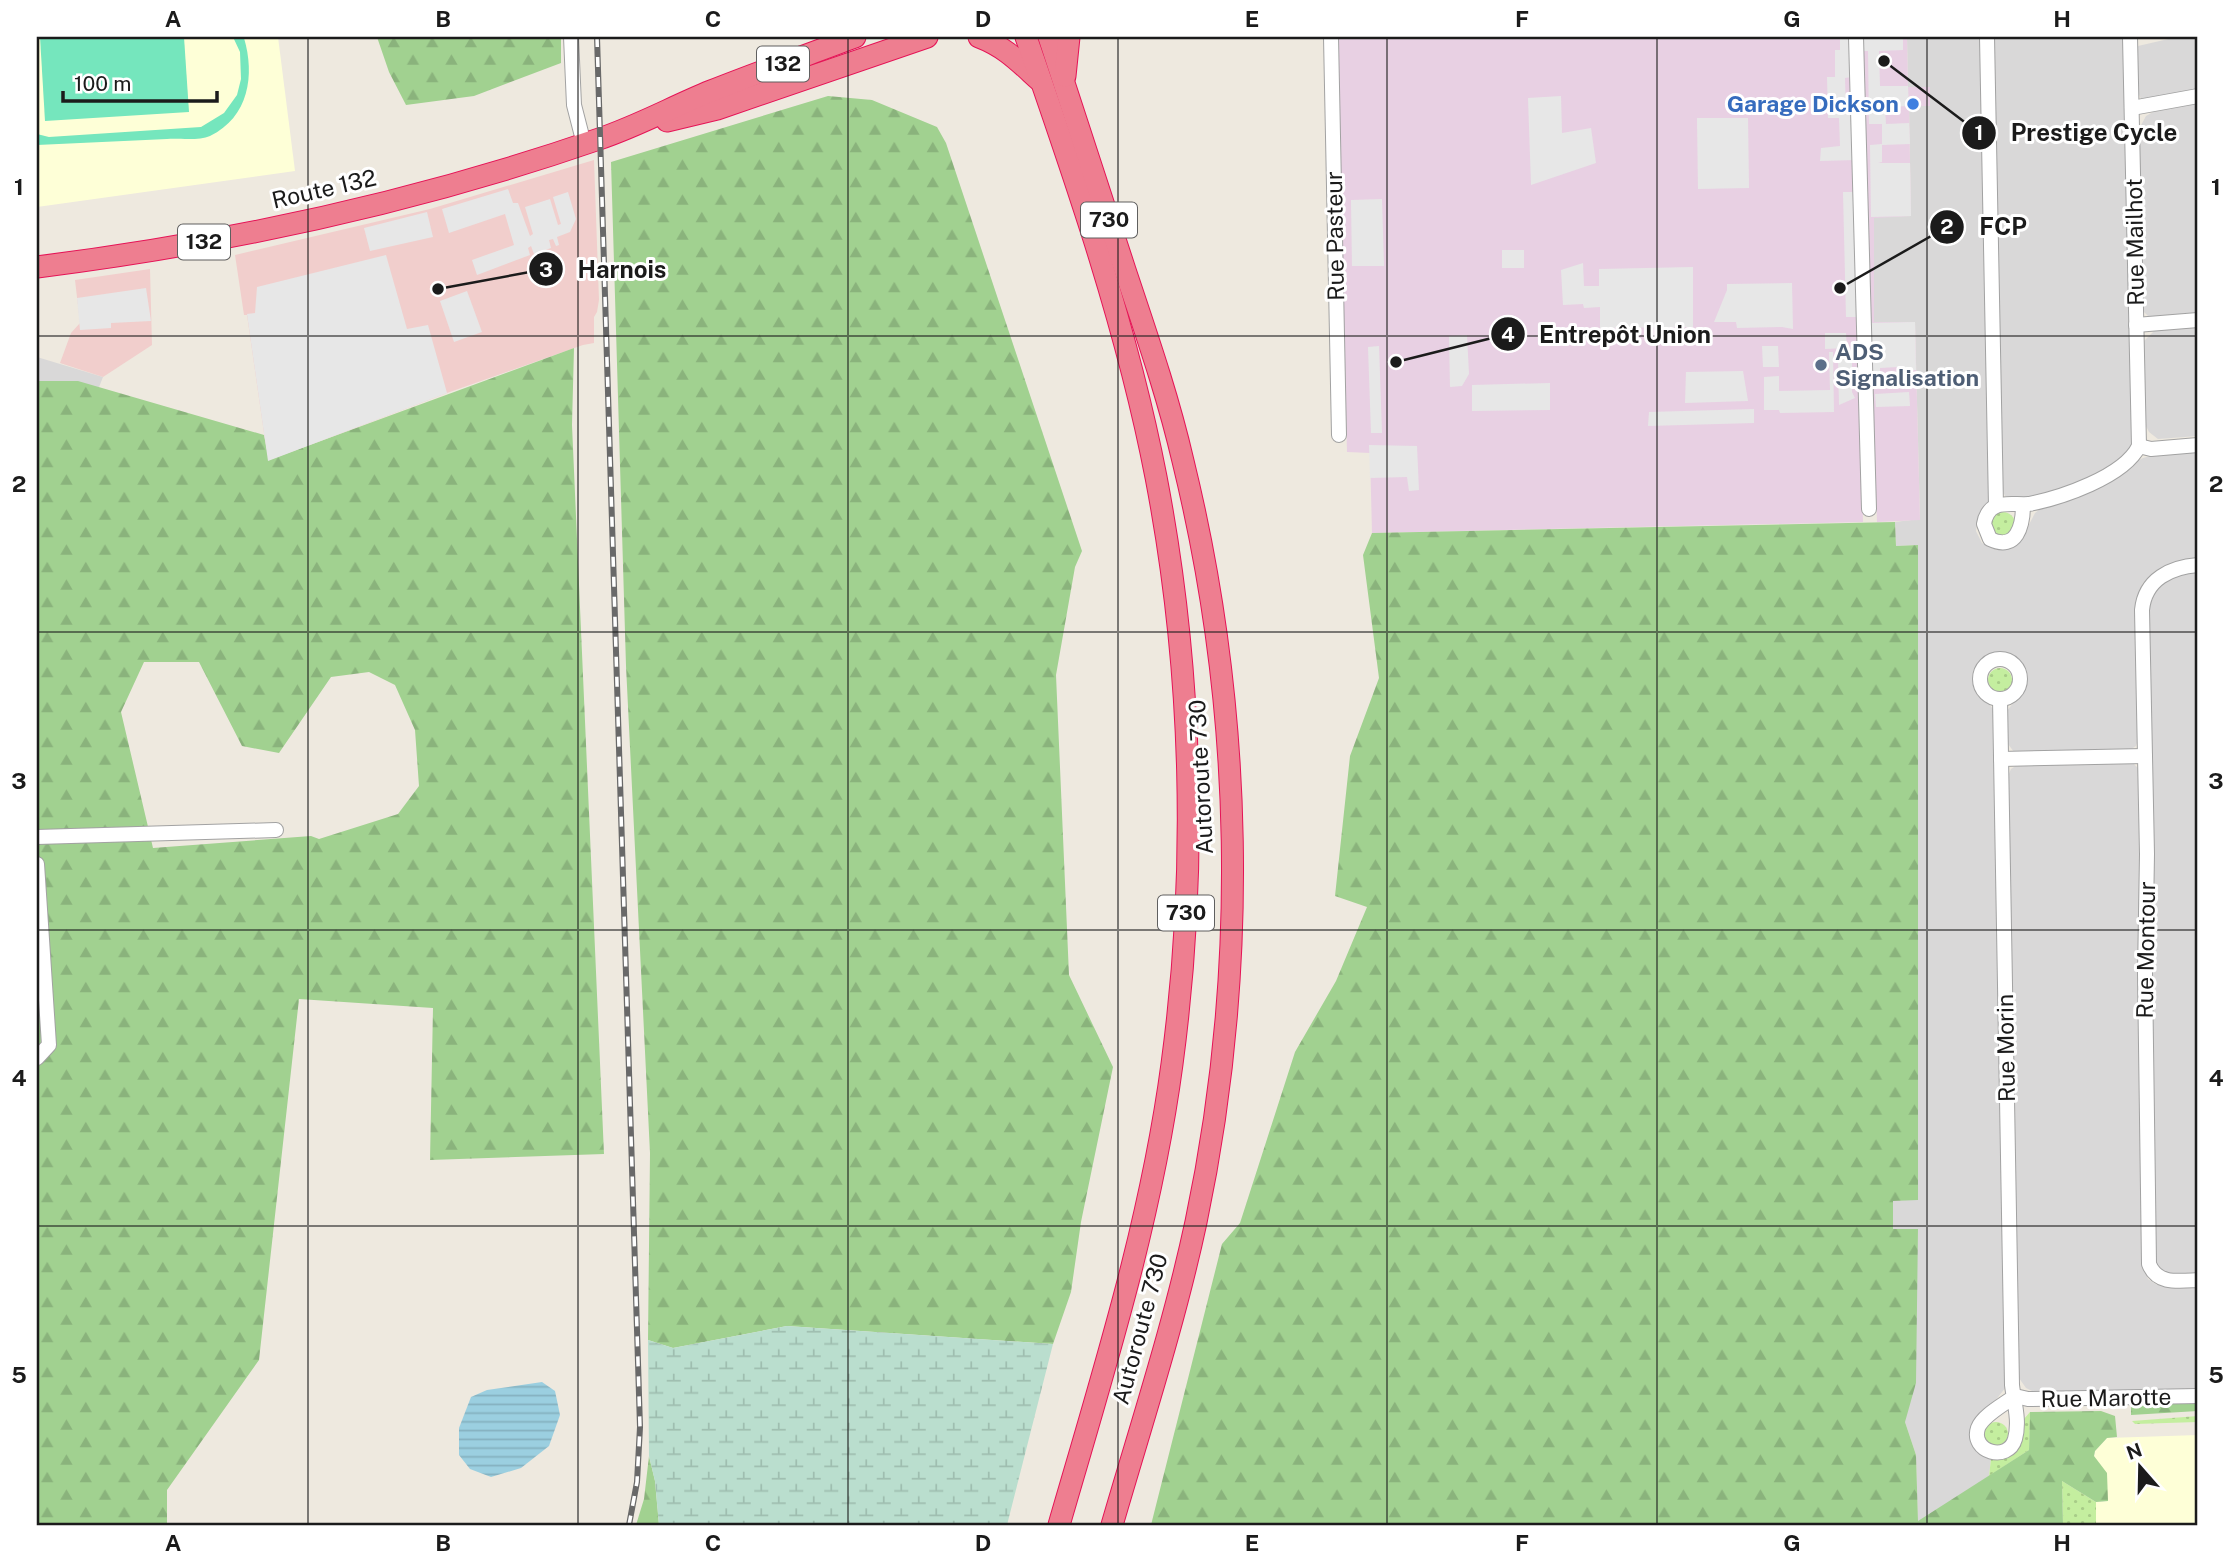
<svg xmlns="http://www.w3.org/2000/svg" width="2235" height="1562" font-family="'Public Sans',sans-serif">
<defs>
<pattern id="grass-dots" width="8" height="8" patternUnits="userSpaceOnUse" patternTransform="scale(1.75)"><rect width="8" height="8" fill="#c4ee9f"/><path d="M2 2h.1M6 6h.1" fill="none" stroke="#a8cc88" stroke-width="1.8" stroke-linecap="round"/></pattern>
<pattern id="forest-firs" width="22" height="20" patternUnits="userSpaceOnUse" patternTransform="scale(1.75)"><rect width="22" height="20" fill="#a1d190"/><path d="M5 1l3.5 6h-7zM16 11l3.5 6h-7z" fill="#8ab37c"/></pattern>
<pattern id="wetland-marsh" width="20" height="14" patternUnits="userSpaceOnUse" patternTransform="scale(1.75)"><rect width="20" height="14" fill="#badece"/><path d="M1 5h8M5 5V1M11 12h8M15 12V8" fill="none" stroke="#9fbeb0"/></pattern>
<pattern id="water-rules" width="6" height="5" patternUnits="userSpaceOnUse" patternTransform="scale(1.75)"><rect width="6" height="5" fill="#9bcfe0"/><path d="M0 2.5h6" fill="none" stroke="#85b1c0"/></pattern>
</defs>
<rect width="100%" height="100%" fill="#eee9df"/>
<g fill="#d9d8d8">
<path d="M1907,37H1981L1991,500L1980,514L1977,522L1976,531L1982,543L1996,550L2003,549L2023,536L2035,513L2044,506L2143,458L2150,456L2198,451V560L2179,561L2155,571L2143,583L2137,597L2138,740L2136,746L2130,750L2018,753L2014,752L2008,744L2006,712L2025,688V679L2022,667L2008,656L1996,654L1982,661L1975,673L1976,688L1993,709L2006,1387L1987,1411L1979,1453L1991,1459L1989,1476L1918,1522L1916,1455L1905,1422L1918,1230H1893V1201L1918,1199V545L1896,546L1895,522L1920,519L1915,322L1874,323V217L1911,216L1909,106L1930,87H1908Z"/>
<path d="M1993,37H2124L2132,445L2120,459L2096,476L2081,484L2019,499L2005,496L2002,489Z"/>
<path d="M2177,37H2198V91L2141,99L2138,92V46Z"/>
<path d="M2198,102V315L2149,317L2142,310L2139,129L2146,116L2153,112Z"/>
<path d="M2198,325V436L2158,439L2149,432L2145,424L2143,342L2155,330Z"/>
<path d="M37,357L103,377L82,430L37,429Z"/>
<path d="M2198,570V1275H2167L2157,1267L2155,1262L2150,978L2154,892L2149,612L2152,595L2165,579Z"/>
<path d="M2133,763L2139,769L2144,1267L2148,1279L2157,1285L2198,1286V1391L2036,1393L2026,1388L2019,1378L2008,776L2011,769L2017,765Z"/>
</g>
<g fill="#f1cecc">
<path d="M594,160L599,300L597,312L594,317V343L583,345L447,393L268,461L247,315H244L235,255L430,209Z"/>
<path d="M150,269L152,345L103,377L60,363L71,333L80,323L75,280Z"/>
</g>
<g fill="#e8d0e3">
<path d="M1337,37H1851L1863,522L1372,533L1370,453L1347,452Z"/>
<path d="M1862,37H1907L1908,87H1930V106H1909L1911,216L1874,218V322H1915L1920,520L1877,522Z"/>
</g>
<g fill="#feffd7">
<path d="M37,37H278L295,171L37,207Z"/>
<path d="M2198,1435V1525H2096V1502L2108,1501L2094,1457L2095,1451L2107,1438Z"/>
</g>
<g fill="url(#grass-dots)">
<circle cx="2003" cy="524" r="12"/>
<circle cx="2000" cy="680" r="12"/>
<path d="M2030,1412L2029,1450L1989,1476L1991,1459L2008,1457L2021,1442L2024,1419Z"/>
<path d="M2198,1416V1422L2135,1424L2132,1421Z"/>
<circle cx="1996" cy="1434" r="12"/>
<path d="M2062,1481L2096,1502V1525H2063Z"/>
</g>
<g fill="url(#forest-firs)" fill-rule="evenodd">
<path d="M377,37H561V63L474,96L406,105L389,72Z"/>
<path d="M828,96L872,100L937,127L946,143L1082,551L1075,567L1056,675L1069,975L1113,1067L1081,1222L1071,1292L1053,1344L787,1326L673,1348L648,1340L650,1153L626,666L611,162Z"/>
<path d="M574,348L572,425L604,1154L430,1160L433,1008L299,999L259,1360L167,1490V1525H37V381H78L264,435L269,460ZM144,662H199L242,746L279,753L331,677L369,672L395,685L415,730L419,786L398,814L319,839L311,836L153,848L121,712Z"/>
<path d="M1895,522L1896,546L1918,545V1200L1893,1201V1229H1918L1916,1383L1905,1422L1916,1455L1918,1521L2029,1450L2030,1412L2101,1411L2115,1416L2117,1437L2107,1438L2095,1451L2094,1456L2107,1473L2108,1501L2096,1502L2062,1481L2063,1525H1151L1222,1244L1240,1223L1295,1052L1336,981L1367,907L1335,896L1350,756L1379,678L1363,555L1372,533Z"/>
<path d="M2198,1401V1411L2131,1415V1403Z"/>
<path d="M649,1456L655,1481L659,1525H636L644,1499Z"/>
</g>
<path fill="url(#wetland-marsh)" d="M787,1326L1053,1344L1007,1525H659L655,1481L649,1456L648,1340L673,1348Z"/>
<g fill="#75e6bd">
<path d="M40,37H184L189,112L45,121Z"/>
<path d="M233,37L244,38C255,75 249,117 210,136C199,141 179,138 167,139C124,141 80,143 37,145V134L49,137L201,127L224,113L237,95L241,79L240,52Z"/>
</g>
<g fill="#e7e7e7">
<path d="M1840,37H1851L1852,77L1845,78L1846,112L1854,113L1856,160L1820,161L1821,148L1840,146L1839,118H1828L1827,77H1835V50H1840Z"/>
<path d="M1862,37L1903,39V50L1879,51L1880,86H1908L1909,106L1885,107L1886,124L1909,123L1910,144L1882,145V162L1878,163H1910L1911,216L1871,217L1870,145L1882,144V124H1869L1868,51H1862Z"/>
<path d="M1561,96L1562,133L1591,128L1596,163L1531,185L1528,98Z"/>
<path d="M1697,118H1748L1749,188L1698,189Z"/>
<path d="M508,189L513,203H518L530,236L533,234L525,207L550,199L558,225L561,224L553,197L568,192L576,219L570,232L557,237L559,245L556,246L553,239L549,240L551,248L534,254L531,246L528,248L530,255L477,275L472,260L514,245L505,214L449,233L442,209Z"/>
<path d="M1843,192H1856L1858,317H1846Z"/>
<path d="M1382,199L1384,266H1352L1351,200Z"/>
<path d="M427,212L433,237L370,251L364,228Z"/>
<rect x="1502" y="250" width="22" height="18"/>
<path d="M386,255L407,329L428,325L447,393L268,461L247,314L255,313L257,287Z"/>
<path d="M1583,263L1584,286H1599V269L1693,267V327L1600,328V307L1584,308L1583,304L1563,305L1561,270Z"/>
<path d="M1792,283L1793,329L1782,327L1737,328L1736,322H1714L1727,290V284Z"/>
<path d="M146,288L151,321L111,323V328L80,330L77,298Z"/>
<path d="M467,291L482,332L454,342L440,301Z"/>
<path d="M1915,322L1916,370L1899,371L1898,367L1880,368V382L1866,383L1869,323Z"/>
<path d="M1825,333H1846L1847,348L1825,349Z"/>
<path d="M1467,335L1469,374L1462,386L1450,387L1449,336Z"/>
<path d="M1379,346L1382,433H1371L1368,347Z"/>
<path d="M1762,346H1778L1779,367H1763Z"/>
<path d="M1829,352H1833L1834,412L1780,413L1779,410H1764V377L1779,376V391L1830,390Z"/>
<path d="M1852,353V392L1855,398L1839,405L1838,359Z"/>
<path d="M1743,371L1748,401L1685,403L1686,372Z"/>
<path d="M1550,383V410L1472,411V385Z"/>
<path d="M1909,392L1910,406L1876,407L1875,394Z"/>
<path d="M1754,409V423L1648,426L1649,412Z"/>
<path d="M1369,445L1417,446L1419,490L1409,491L1407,477L1370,478Z"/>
</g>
<path fill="url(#water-rules)" d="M542,1382L555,1391L560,1415L549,1446L521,1468L491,1477L470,1469L459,1455V1428L471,1397L487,1390Z"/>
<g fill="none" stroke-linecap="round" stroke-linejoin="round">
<g stroke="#a2a2a2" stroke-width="16">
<g id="minor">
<path d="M571,37L574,105L584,144"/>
<path d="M1331,37L1339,435"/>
<path d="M1856,37L1869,509"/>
<path d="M1987,37L1996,506"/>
<path d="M2130,37L2139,446"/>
<path d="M2132,108L2198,96"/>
<path d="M2136,325L2198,320"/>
<path d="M2023,505C2023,525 2017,552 1990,539L1984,524C1985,517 1989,509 1996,506C2005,502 2019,505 2029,504C2060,498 2124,477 2139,446L2151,449L2198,445"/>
<path d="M2198,565C2171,567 2145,579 2142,610L2147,854L2145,973L2149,1264C2157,1285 2179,1281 2198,1280"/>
<circle cx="2000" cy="679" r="20"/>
<path d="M2000,699L2012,1385C2014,1402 2020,1421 2015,1439C2008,1463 1970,1452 1978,1428C1983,1415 2005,1404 2015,1396"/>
<path d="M2001,759L2145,756"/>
<path d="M37,837L276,830"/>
<path d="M37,864L49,1045L37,1058"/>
<path d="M2015,1396L2028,1399L2198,1396"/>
</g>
</g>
<g stroke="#e51356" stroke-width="23">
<g id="highway">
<path d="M979,37C1005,47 1018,61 1039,80"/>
<path d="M1026,37C1076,181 1127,327 1156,477C1193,670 1198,870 1172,1064C1151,1222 1103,1373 1059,1525"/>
<path d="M1049,37C1074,115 1100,192 1125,270C1146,333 1168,396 1183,461C1244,710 1249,971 1196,1222C1174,1325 1141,1425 1112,1525"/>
<path d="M1065,76L1069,37"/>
<path d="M667,121L717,109L927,37"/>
<path d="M37,267C228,243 417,202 599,139C638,126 674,106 711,91C759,72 807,55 855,37"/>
</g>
</g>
<use href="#minor" stroke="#fff" stroke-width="14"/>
<use href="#highway" stroke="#ee7e90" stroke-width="21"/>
<g stroke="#696969" stroke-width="6">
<path id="rail" d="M597,37L640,1427L637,1482L629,1525"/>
</g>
<use href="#rail" stroke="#fff" stroke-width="3.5" stroke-dasharray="10" stroke-linecap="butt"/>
</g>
<path fill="none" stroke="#1b1b1b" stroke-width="2" stroke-opacity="0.55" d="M308,37V1525M578,37V1525M848,37V1525M1118,37V1525M1387,37V1525M1657,37V1525M1927,37V1525M37,336H2198M37,632H2198M37,930H2198M37,1226H2198"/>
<circle fill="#3f7fe0" stroke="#fff" stroke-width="2.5" cx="1913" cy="104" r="7"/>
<circle fill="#5c6f8a" stroke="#fff" stroke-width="2.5" cx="1821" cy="365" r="7"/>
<g text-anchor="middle" stroke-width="6" stroke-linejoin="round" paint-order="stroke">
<g fill="#fff" stroke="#5f5f5f" stroke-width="2">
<rect x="757" y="46.5" width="52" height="35" rx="5"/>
<rect x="1081" y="202.5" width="56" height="35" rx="5"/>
<rect x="178" y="224.5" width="52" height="35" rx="5"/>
<rect x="1158" y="895.5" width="56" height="35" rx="5"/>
</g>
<g font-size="21" font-weight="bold" fill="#1b1b1b">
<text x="783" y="71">132</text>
<text x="1109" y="227">730</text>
<text x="204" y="249">132</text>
<text x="1186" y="920">730</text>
</g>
<g font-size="23" font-weight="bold" fill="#366cbe" stroke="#fff" text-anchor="end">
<text x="1899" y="112">Garage Dickson</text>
</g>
<g font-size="23" fill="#1b1b1b" stroke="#fff">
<text transform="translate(324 189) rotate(-13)" y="8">Route 132</text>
<text transform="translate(1335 236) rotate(-91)" y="8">Rue Pasteur</text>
<text transform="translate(2135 242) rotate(-91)" y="8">Rue Mailhot</text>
<text transform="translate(1201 777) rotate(-93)" y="8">Autoroute 730</text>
<text transform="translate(2146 950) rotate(-89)" y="8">Rue Montour</text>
<text transform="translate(2006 1048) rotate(-91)" y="8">Rue Morin</text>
<text transform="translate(1140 1329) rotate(-75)" y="8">Autoroute 730</text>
<text transform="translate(2106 1398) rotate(-1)" y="8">Rue Marotte</text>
</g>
<g font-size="23" font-weight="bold" fill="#4e5e75" stroke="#fff" text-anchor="start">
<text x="1835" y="360">ADS<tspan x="1835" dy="26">Signalisation</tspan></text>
</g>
</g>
<path fill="none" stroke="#1b1b1b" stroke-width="2.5" d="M1884 61L1979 133M1840 288L1947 227M438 289L546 269M1396 362L1508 334"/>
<g fill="#1b1b1b" stroke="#fff" stroke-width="2.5">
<circle cx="1884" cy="61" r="7"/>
<circle cx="1840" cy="288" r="7"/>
<circle cx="438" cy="289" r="7"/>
<circle cx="1396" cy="362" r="7"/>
<circle cx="1979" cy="133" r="18"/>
<circle cx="1947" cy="227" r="18"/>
<circle cx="546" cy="269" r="18"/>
<circle cx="1508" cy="334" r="18"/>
</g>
<g font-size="21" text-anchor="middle" font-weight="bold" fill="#fff">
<text x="1979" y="140">1</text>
<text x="1947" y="234">2</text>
<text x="546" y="277">3</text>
<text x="1508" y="342">4</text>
</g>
<g font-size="24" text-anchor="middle" font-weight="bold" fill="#1b1b1b" stroke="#fff" stroke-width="6" stroke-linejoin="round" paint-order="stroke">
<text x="2094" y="141">Prestige Cycle</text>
<text x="2003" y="235">FCP</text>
<text x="622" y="278">Harnois</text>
<text x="1625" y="343">Entrepôt Union</text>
</g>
<rect width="2235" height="1562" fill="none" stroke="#ffffff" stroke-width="77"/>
<g transform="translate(2140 1467) rotate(340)" stroke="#ffffff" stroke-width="5" paint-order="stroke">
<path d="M0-5L12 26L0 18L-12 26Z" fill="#1b1b1b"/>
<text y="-10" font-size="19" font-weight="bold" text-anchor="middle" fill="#1b1b1b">N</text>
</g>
<path d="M63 91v10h154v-10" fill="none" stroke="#1b1b1b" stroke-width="3.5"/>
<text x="74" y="91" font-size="21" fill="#1b1b1b" stroke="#ffffff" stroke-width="5" paint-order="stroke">100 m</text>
<rect x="38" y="38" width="2158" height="1486" fill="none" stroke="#1b1b1b" stroke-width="2.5"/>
<g font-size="23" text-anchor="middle" font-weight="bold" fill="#1b1b1b">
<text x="173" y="27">A</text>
<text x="443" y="27">B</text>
<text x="713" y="27">C</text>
<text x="983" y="27">D</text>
<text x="1252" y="27">E</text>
<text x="1522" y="27">F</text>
<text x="1792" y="27">G</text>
<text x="2062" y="27">H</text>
<text x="19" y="195">1</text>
<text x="2216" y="195">1</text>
<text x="19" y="492">2</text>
<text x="2216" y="492">2</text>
<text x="19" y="789">3</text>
<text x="2216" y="789">3</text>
<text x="19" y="1086">4</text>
<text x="2216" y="1086">4</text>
<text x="19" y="1383">5</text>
<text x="2216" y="1383">5</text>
<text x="173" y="1551">A</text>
<text x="443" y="1551">B</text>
<text x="713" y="1551">C</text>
<text x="983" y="1551">D</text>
<text x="1252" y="1551">E</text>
<text x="1522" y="1551">F</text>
<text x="1792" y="1551">G</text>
<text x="2062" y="1551">H</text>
</g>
</svg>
